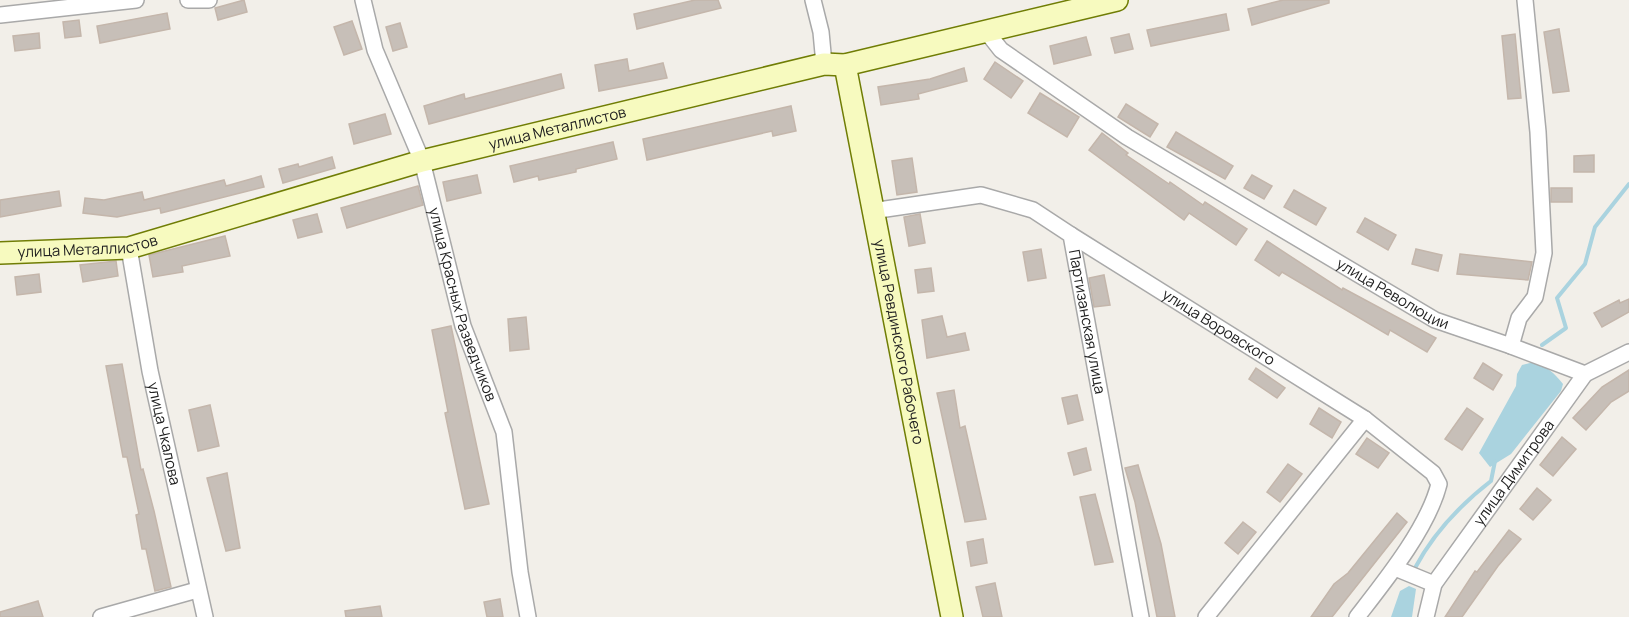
<svg xmlns="http://www.w3.org/2000/svg" width="1629" height="617" font-family="Manrope,sans-serif">
<rect width="100%" height="100%" fill="#f2efe9"/>
<g fill="#aad3df">
<path d="M1534,362C1547,366 1554,373 1563,384L1561,391L1511,454L1490,467L1479,453L1516,386L1517,374L1522,365Z"/>
<path d="M1409,586L1416,589L1412,617H1391L1400,591Z"/>
</g>
<g fill="none" stroke-linecap="round" stroke-linejoin="round">
<g stroke="#aad3df" stroke-width="4">
<path d="M1542,345L1566,328L1557,298L1585,264L1595,227L1629,184"/>
<path d="M1415,568C1433,534 1460,505 1491,481L1495,461"/>
</g>
</g>
<g fill="#c7bfb8" stroke="#c4b6ab" stroke-width="1.5">
<path d="M244,0L247,12L218,20L215,8Z"/>
<path d="M695,0H718L721,8L637,29L634,14Z"/>
<path d="M1283,0H1329V3L1252,25L1248,9Z"/>
<path d="M167,13L170,29L100,43L97,26Z"/>
<path d="M1226,14L1229,30L1151,46L1147,30Z"/>
<path d="M79,20L81,36L65,38L63,22Z"/>
<path d="M352,21L362,49L344,55L334,27Z"/>
<path d="M400,23L407,47L393,51L386,27Z"/>
<path d="M1559,29L1569,91L1553,93L1544,32Z"/>
<path d="M39,33L40,48L15,51L13,36Z"/>
<path d="M1129,34L1133,49L1115,53L1111,38Z"/>
<path d="M1515,34L1521,98L1508,99L1502,36Z"/>
<path d="M1086,37L1091,55L1054,64L1050,46Z"/>
<path d="M627,59L629,71L663,63L667,78L599,91L595,65Z"/>
<path d="M995,62L1023,81L1011,98L984,79Z"/>
<path d="M964,68L967,81L918,94L919,99L881,105L878,87L930,79Z"/>
<path d="M561,74L564,88L429,124L424,106L464,94L465,99Z"/>
<path d="M1040,93L1079,117L1067,137L1028,113Z"/>
<path d="M1126,104L1158,124L1150,137L1118,117Z"/>
<path d="M791,106L796,131L773,136L772,131L647,160L643,139Z"/>
<path d="M385,114L391,134L354,144L349,124Z"/>
<path d="M1176,132L1233,166L1225,179L1167,147Z"/>
<path d="M1102,133L1128,153L1126,155L1169,184L1170,182L1203,205L1205,202L1247,229L1236,245L1189,213L1184,220L1089,150Z"/>
<path d="M613,142L617,159L576,169V172L539,180L538,176L514,182L510,166Z"/>
<path d="M1594,155V172H1574V156Z"/>
<path d="M332,157L335,168L283,183L279,169L298,164L299,167Z"/>
<path d="M912,158L917,192L897,195L892,161Z"/>
<path d="M477,175L481,193L447,201L443,182Z"/>
<path d="M1252,175L1272,186L1264,199L1244,188Z"/>
<path d="M261,176L264,187L161,213L160,208L117,217L83,213L85,198L104,200L142,192L144,200L224,180L226,186Z"/>
<path d="M418,186L423,205L347,228L341,208Z"/>
<rect x="1551" y="188" width="21" height="14"/>
<path d="M1294,190L1326,208L1316,225L1284,207Z"/>
<path d="M59,191L61,206L0,217V200Z"/>
<path d="M317,214L322,232L298,238L293,220Z"/>
<path d="M920,214L925,243L909,246L904,217Z"/>
<path d="M1365,218L1396,235L1388,250L1357,232Z"/>
<path d="M225,236L230,256L182,266L183,272L153,277L149,255Z"/>
<path d="M1267,241L1342,290L1343,288L1436,338L1427,352L1390,330L1388,335L1282,272L1279,276L1255,260Z"/>
<path d="M1041,249L1046,278L1028,281L1023,252Z"/>
<path d="M1416,249L1442,255L1438,271L1412,264Z"/>
<path d="M1460,254L1532,262L1528,280L1457,274Z"/>
<path d="M116,261L118,276L83,282L80,265Z"/>
<path d="M931,268L934,291L918,293L915,270Z"/>
<path d="M39,274L41,292L17,295L15,277Z"/>
<path d="M1104,275L1110,305L1094,307L1089,278Z"/>
<path d="M1629,299V312L1602,327L1594,313L1619,300L1620,303Z"/>
<path d="M942,316L947,337L965,333L969,350L927,358L922,320Z"/>
<path d="M526,317L529,349L510,351L508,319Z"/>
<path d="M451,326L489,504L465,509L445,413L448,412L432,330Z"/>
<path d="M1483,363L1502,375L1493,390L1474,378Z"/>
<path d="M122,364L141,470L143,469L154,511L171,587L155,591L146,549H142L136,515L139,514L127,457H123L106,366Z"/>
<path d="M1256,368L1285,388L1277,398L1249,379Z"/>
<path d="M1629,370V391L1611,402L1586,430L1573,418L1602,387Z"/>
<path d="M954,390L960,428L965,426L986,519L965,522L937,393Z"/>
<path d="M1077,395L1083,420L1068,424L1062,398Z"/>
<path d="M210,405L219,446L198,451L189,410Z"/>
<path d="M1319,408L1341,422L1332,438L1310,424Z"/>
<path d="M1467,408L1483,419L1462,450L1445,439Z"/>
<path d="M1562,437L1576,449L1553,476L1540,465Z"/>
<path d="M1367,438L1389,453L1378,468L1356,454Z"/>
<path d="M1086,448L1091,470L1074,475L1068,453Z"/>
<path d="M1288,464L1302,474L1280,502L1267,492Z"/>
<path d="M1138,465L1161,544L1175,617H1157L1135,502L1125,468Z"/>
<path d="M227,473L240,548L226,551L207,478Z"/>
<path d="M1537,488L1551,500L1533,520L1520,509Z"/>
<path d="M1095,494L1113,562L1095,565L1080,497Z"/>
<path d="M1397,513L1407,522L1332,617H1311L1334,584L1348,573Z"/>
<path d="M1243,522L1256,532L1238,554L1225,543Z"/>
<path d="M1509,530L1521,539L1498,566L1462,617H1445L1475,571L1477,572Z"/>
<path d="M983,539L987,563L971,566L967,542Z"/>
<path d="M995,583L1002,617H983L976,587Z"/>
<path d="M500,599L503,617H487L484,602Z"/>
<path d="M38,601L43,617H0V612Z"/>
<path d="M380,606L382,617H346L345,611Z"/>
</g>
<g fill="none" stroke-linecap="round" stroke-linejoin="round">
<g stroke="#a9a9a9" stroke-width="18">
<g id="street">
<path d="M188,0H209"/>
<path id="s1" d="M363,0L375,50L422,161L463,326L504,432L520,572L528,617"/>
<path d="M813,0L821,32L824,64"/>
<path d="M0,15L136,0"/>
<path id="s2" d="M986,31L1001,50L1127,137L1435,320L1511,346L1519,318L1535,297L1544,253L1538,132L1525,0"/>
<path id="s3" d="M872,211L981,195L1033,210L1071,235L1141,617"/>
<path id="s4" d="M1071,235L1365,419L1433,473L1439,484C1428,528 1385,581 1357,617"/>
<path id="s5" d="M129,248L150,371L205,617"/>
<path d="M1511,346L1585,374"/>
<path d="M1395,568L1434,584"/>
<path d="M101,617L197,590"/>
<path d="M1206,617L1365,419"/>
<path id="s6" d="M1426,617L1434,584L1585,374L1629,352"/>
</g>
</g>
<g stroke="#707d05" stroke-width="24">
<g id="secondary">
<path id="s7" d="M845,65L952,617"/>
<path id="s8" d="M0,253L129,248L422,161L824,64L845,65L1117,0"/>
</g>
</g>
<use href="#street" stroke="#fff" stroke-width="15"/>
<use href="#secondary" stroke="#f7fabf" stroke-width="21"/>
</g>
<g text-anchor="middle" stroke-width="6" stroke-linejoin="round" paint-order="stroke">
<g font-size="15" fill="#222" stroke="#fff">
<text dy="5" stroke="none"><textPath href="#s8" startOffset="574">улица Металлистов</textPath></text>
<text dy="5" stroke="none"><textPath href="#s8" startOffset="88">улица Металлистов</textPath></text>
<text dy="5" stroke="none"><textPath href="#s2" startOffset="486">улица Революции</textPath></text>
<text dy="5" stroke="none"><textPath href="#s1" startOffset="321">улица Красных Разведчиков</textPath></text>
<text dy="5" stroke="none"><textPath href="#s3" startOffset="298">Партизанская улица</textPath></text>
<text dy="5" stroke="none"><textPath href="#s4" startOffset="174">улица Воровского</textPath></text>
<text dy="5" stroke="none"><textPath href="#s7" startOffset="282">улица Ревдинского Рабочего</textPath></text>
<text dy="5" stroke="none"><textPath href="#s5" startOffset="189">улица Чкалова</textPath></text>
<text dy="5" stroke="none"><textPath href="#s6" startOffset="171">улица Димитрова</textPath></text>
</g>
</g>
</svg>
